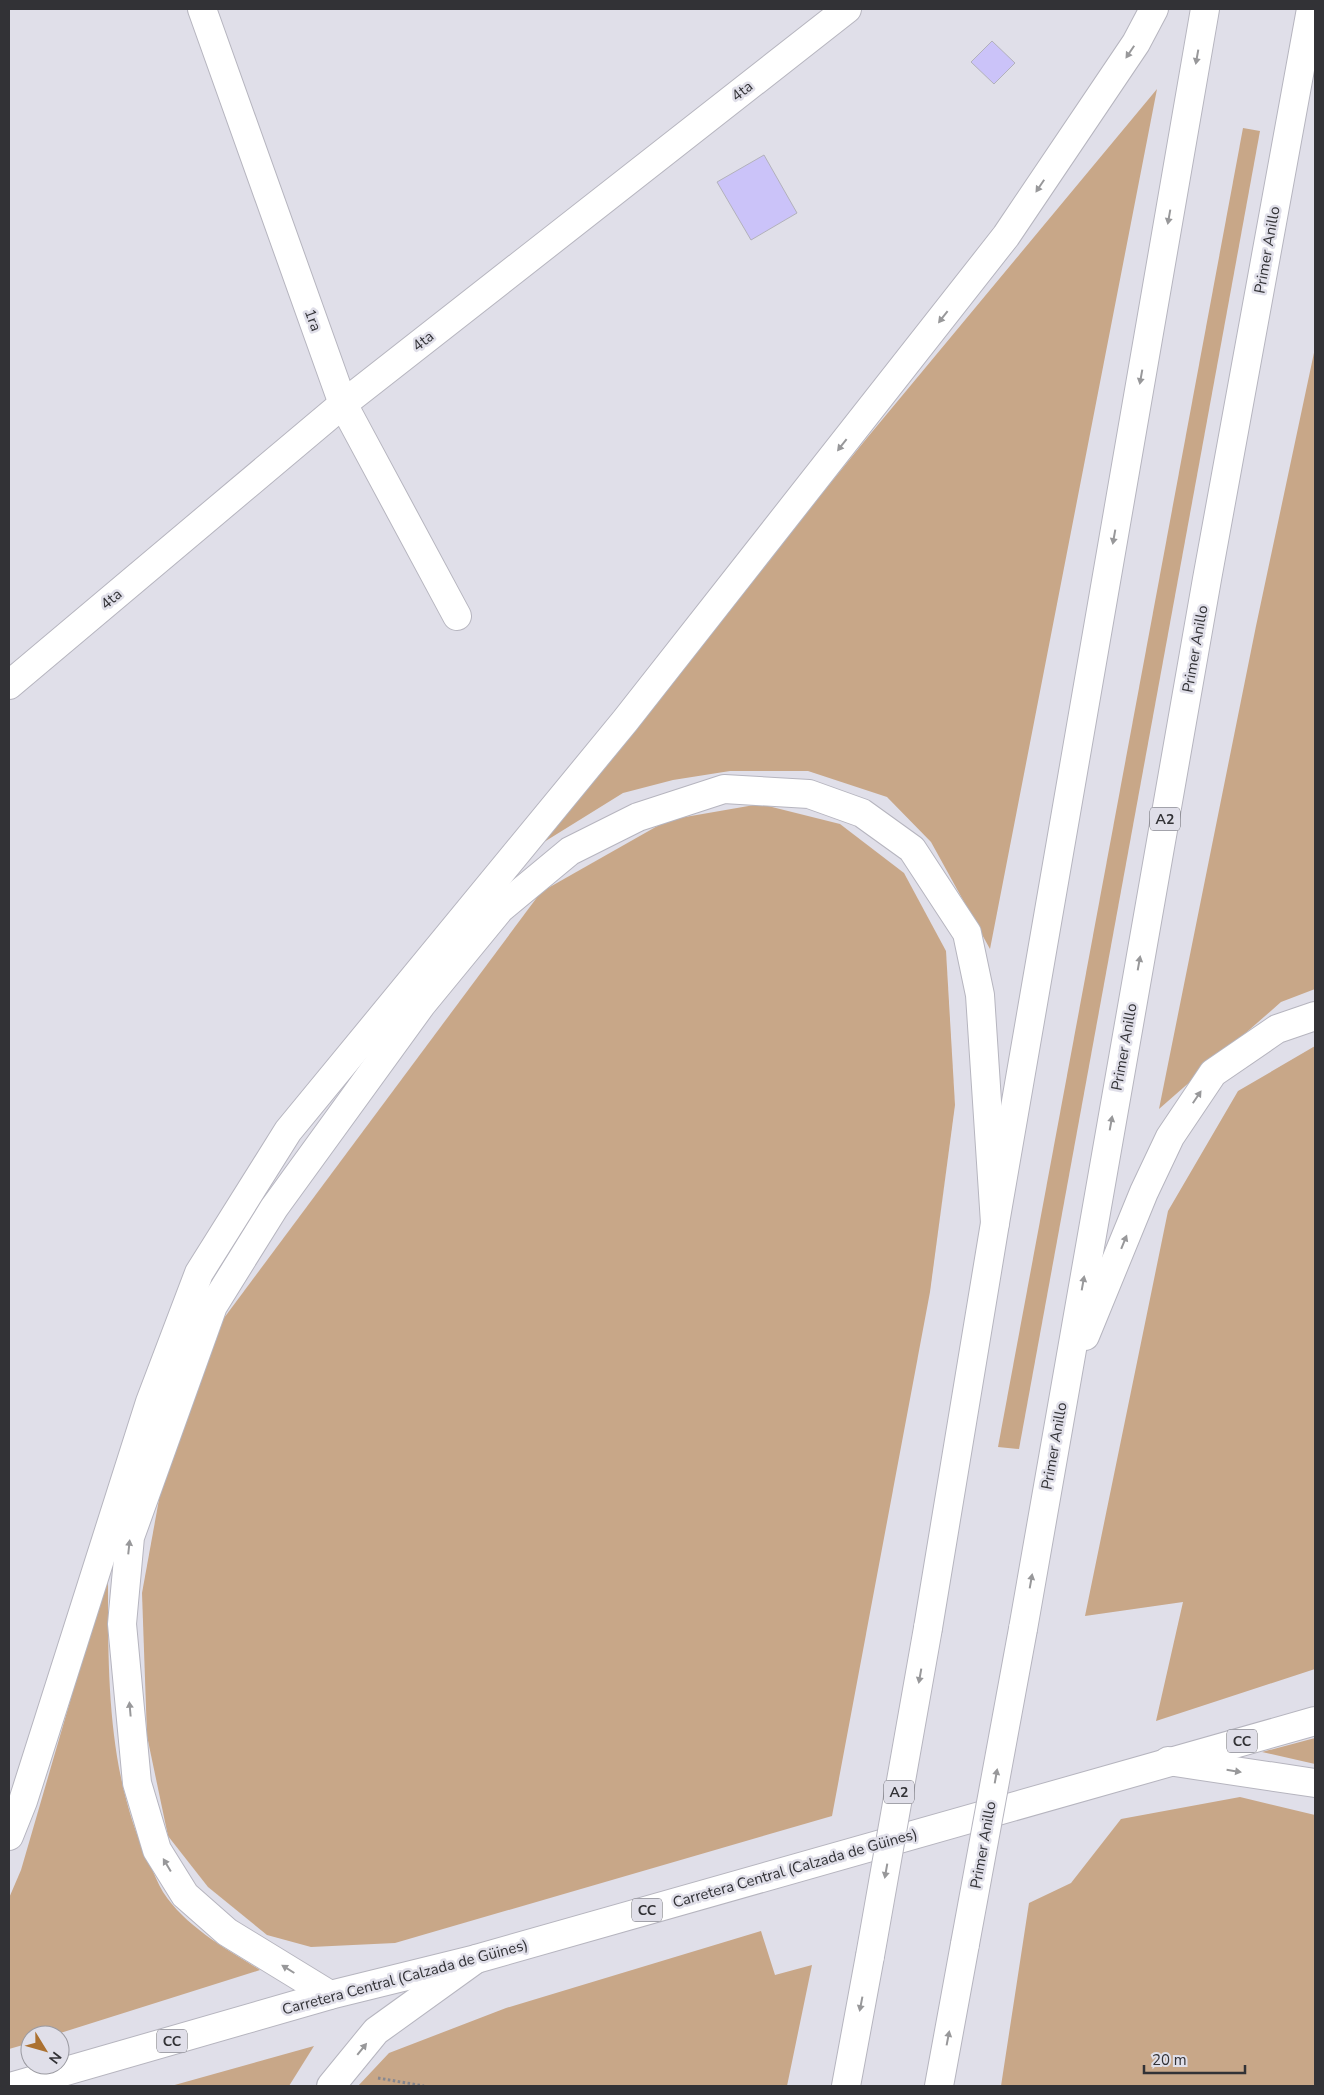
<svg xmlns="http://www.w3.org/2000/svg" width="1324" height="2095" font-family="'Nunito Sans',sans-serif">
<rect width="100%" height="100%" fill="#e0dfe9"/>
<g fill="#c8a788">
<path d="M1157,89L990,949L931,842L887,797L808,771H730L673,780L623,793L536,847L867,438Z"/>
<path d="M1243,128L1260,131L1019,1449L998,1447Z"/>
<path d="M1315,348V989L1281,1002L1159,1109L1256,626Z"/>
<path d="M760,804L840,824L904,873L946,951L955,1105L930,1292L832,1816L395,1943L311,1947L267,1935L208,1887L168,1836L147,1736L142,1593L160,1494L224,1318L541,892L668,820Z"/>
<path d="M1315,1046V1669L1156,1721L1183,1602L1085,1616L1168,1211L1238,1091Z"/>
<path d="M108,1571C108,1669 106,1774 150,1865C154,1873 158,1884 163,1892C186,1927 225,1948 260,1970L54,2035H30V2043L9,2049V1898L21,1870Z"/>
<path d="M1315,1738V1764L1262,1752Z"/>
<path d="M1240,1797L1315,1815V2086H1001L1029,1903L1071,1883L1121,1819Z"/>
<path d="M761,1931L775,1975L812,1965L787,2086H358L389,2053L506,2008Z"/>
<path d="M314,2046L289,2086H171Z"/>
</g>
<g fill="#cbc3f9" stroke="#b2b1bb">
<path d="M992,41L1015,63L994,84L971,62Z"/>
<path d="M764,155L797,213L751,240L717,182Z"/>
</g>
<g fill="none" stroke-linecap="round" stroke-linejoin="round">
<g stroke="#b6b5bf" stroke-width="30">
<g id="minor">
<path d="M202,9L343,404L457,616"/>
<path d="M9,685L343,404L847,9"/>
</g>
</g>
<g stroke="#b6b5bf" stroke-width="30">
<path id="primary" d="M14,2086L330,1995L476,1959L1315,1721"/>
</g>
<g stroke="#b6b5bf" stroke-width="30">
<g id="motorway">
<path d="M1085,1336L1144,1192L1170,1137L1213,1073L1277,1029L1315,1016"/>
<path d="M928,1628L995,1223L1205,9"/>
<path d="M1023,1629L1207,579L1311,9"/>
<path d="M1168,1761L1315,1783"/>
<path d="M9,1836L23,1801L150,1402L199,1273L288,1131L625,721L1006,236L1136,43L1154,9"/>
<path d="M330,1995L227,1932L185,1895L157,1850L137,1783L122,1624L130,1537L213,1306L274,1208L422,1004L500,909L570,851L638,817L724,789L809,794L862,813L912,849L967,933L980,995L995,1223"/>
<path d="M331,2086L376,2031L476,1959"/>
<path d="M846,2086L870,1956"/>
<path d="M939,2086L965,1944"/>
</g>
</g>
<path stroke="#88888f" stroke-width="3" stroke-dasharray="2.5 2.5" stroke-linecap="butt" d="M378,2078L424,2086"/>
<use href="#minor" stroke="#fff" stroke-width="28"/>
<use href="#primary" stroke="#fff" stroke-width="28"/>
<use href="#motorway" stroke="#fff" stroke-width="28"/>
<g stroke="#b6b5bf" stroke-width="30" stroke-linecap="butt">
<g id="motorway-bridge">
<path d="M965,1944L1023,1629"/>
<path d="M870,1956L928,1628"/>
</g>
</g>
<use href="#motorway-bridge" stroke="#fff" stroke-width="28"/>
</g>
<defs><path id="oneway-solid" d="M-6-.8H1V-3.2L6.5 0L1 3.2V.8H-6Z" transform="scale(1.25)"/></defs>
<g fill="#98989a">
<use href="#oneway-solid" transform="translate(1130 52) rotate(124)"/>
<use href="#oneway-solid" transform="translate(1197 57) rotate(100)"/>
<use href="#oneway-solid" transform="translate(1040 186) rotate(124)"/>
<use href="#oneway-solid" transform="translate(1169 217) rotate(100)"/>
<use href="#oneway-solid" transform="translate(943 317) rotate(128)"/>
<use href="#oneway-solid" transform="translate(1141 377) rotate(100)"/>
<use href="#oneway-solid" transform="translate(842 445) rotate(128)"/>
<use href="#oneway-solid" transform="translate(1114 537) rotate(100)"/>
<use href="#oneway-solid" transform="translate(1139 963) rotate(-80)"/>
<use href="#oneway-solid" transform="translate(1197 1097) rotate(-56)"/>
<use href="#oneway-solid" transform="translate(1111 1123) rotate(-80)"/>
<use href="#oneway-solid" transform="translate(1124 1242) rotate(-68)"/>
<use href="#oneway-solid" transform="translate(1083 1283) rotate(-80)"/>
<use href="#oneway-solid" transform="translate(129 1547) rotate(-84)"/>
<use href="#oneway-solid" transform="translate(1031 1581) rotate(-80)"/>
<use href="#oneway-solid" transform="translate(920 1676) rotate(100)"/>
<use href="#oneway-solid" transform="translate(130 1709) rotate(-95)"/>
<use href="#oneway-solid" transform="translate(1234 1771) rotate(9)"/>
<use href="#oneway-solid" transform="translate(996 1776) rotate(-80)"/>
<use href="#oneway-solid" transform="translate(167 1865) rotate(-121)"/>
<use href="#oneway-solid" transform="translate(886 1871) rotate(100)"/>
<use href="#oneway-solid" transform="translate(288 1969) rotate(-148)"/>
<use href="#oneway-solid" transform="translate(861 2004) rotate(101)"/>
<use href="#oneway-solid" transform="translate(948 2038) rotate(-79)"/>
<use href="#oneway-solid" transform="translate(362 2049) rotate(-51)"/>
</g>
<g text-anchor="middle" stroke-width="5" stroke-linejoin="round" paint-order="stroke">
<g fill="#e0dfe9" stroke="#66666c" stroke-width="1">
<rect x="1150" y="807.5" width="30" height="23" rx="4"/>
<rect x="1227" y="1729.5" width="30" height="23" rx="4"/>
<rect x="884" y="1780.5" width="30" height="23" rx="4"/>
<rect x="632" y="1898.5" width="30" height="23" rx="4"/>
<rect x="157" y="2029.5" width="30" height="23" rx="4"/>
</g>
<g font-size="14" font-weight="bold" fill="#323236">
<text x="1165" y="824">A2</text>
<text x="1242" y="1746">CC</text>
<text x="899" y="1797">A2</text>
<text x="647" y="1915">CC</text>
<text x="172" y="2046">CC</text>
</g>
<g font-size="15" fill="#323236" stroke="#e0dfe9">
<text transform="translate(742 91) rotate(-38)" y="5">4ta</text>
<text transform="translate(1267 250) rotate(-80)" y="5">Primer Anillo</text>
<text transform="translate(313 320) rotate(70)" y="5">1ra</text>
<text transform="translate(423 341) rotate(-38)" y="5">4ta</text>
<text transform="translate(111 599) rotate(-40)" y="5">4ta</text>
<text transform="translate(1195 649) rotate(-80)" y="5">Primer Anillo</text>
<text transform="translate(1124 1047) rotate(-80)" y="5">Primer Anillo</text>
<text transform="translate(1054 1446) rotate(-80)" y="5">Primer Anillo</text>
<text transform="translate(983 1845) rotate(-80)" y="5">Primer Anillo</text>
<text transform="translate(795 1868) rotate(-16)" y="5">Carretera Central (Calzada de Güines)</text>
<text transform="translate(405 1977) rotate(-15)" y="5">Carretera Central (Calzada de Güines)</text>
</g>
</g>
<rect width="1324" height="2095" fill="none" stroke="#323236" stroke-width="20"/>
<g transform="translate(45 2050) rotate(127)"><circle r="24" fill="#e0dfe9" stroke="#9a9aa1"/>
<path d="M0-4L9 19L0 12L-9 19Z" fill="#ab7131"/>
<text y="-8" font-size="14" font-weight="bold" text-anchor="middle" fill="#323236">N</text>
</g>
<path d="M1144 2065v8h101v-8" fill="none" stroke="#323236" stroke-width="2.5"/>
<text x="1152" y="2065" font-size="15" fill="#323236" stroke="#e0dfe9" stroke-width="4" paint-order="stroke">20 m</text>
</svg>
